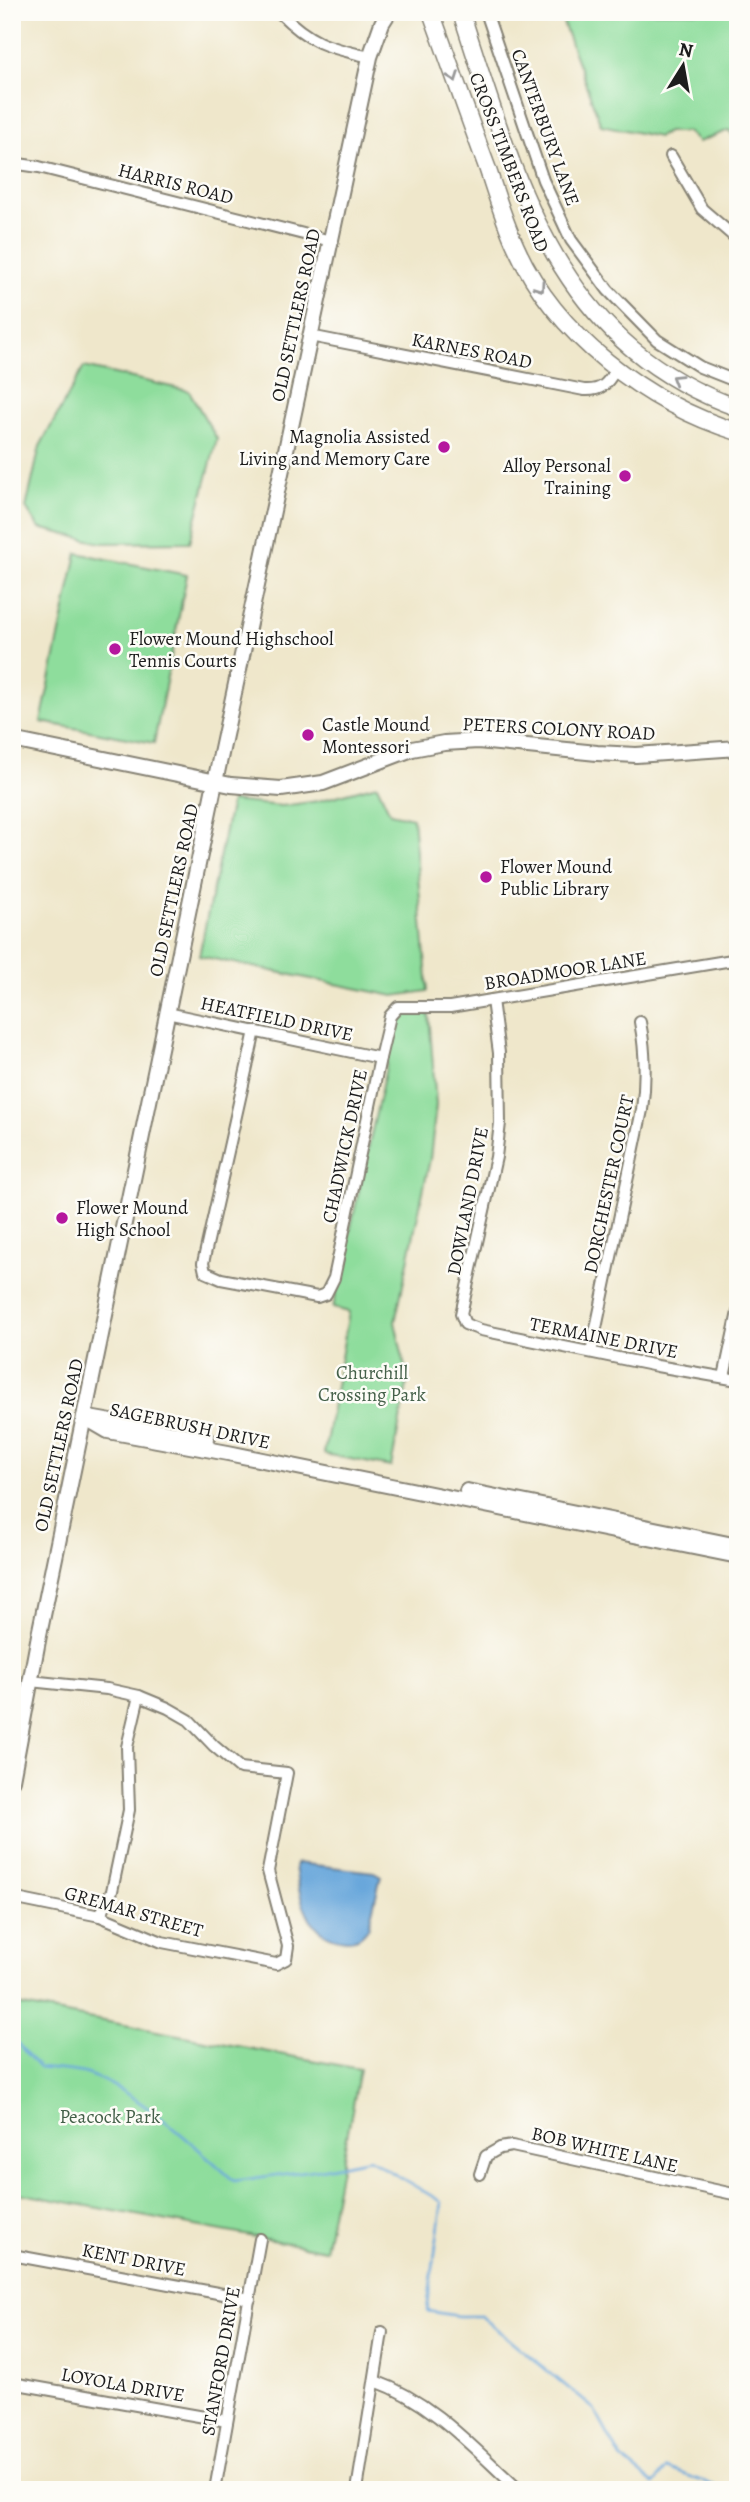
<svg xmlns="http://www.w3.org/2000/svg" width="750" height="2502" font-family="Alegreya,serif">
<rect width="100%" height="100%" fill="#fdfcf7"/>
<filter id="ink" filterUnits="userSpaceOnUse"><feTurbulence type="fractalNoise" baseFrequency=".0143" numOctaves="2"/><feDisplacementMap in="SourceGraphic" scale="14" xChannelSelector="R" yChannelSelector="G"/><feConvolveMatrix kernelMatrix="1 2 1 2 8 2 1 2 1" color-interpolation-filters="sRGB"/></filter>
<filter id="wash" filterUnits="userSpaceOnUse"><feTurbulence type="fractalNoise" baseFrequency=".00686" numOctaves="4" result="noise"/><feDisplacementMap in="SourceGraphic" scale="28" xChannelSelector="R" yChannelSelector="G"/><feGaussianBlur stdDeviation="1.57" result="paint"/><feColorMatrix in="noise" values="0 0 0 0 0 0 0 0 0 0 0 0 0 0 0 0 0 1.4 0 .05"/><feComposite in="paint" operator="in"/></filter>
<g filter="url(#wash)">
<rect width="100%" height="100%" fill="#efe7cb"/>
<g fill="#8edd9c" stroke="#557c5c" stroke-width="2">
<path d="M559,12H738V142L729,130L698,142L687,132H668L658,137L601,125Z"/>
<path d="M84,367L189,391L217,439L190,542L101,543L39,528L26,508L40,446Z"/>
<path d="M77,553L187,575L154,743L41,722Z"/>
<path d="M377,785L390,813L413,818L428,991L394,996L199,956L231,801L282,806L318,801Z"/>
<path d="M398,1013L429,1014L436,1105L430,1159L395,1322L408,1380L391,1467L324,1454L349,1312L333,1308Z"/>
<path d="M12,2004L360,2069L325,2250L12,2192Z"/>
</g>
<path fill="#69a7db" stroke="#42627c" stroke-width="2" d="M297,1863L374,1872L381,1876L368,1928C362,1937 357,1940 346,1940C307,1937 299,1898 295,1866Z"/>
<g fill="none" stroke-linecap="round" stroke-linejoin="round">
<path stroke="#69a7db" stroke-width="2.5" d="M12,2037L39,2068C53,2070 69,2069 83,2073C132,2087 196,2146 234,2181L320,2169L369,2159L442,2202L427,2311L458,2316H481L594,2409L621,2458L654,2484L667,2468L726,2490"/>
</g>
</g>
<g filter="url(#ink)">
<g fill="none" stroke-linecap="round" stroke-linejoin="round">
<g stroke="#868274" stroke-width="14">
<g id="street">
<path d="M279,12C311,44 327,47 370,57"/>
<path d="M486,12L543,180L571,240L608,290L657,340L700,367L738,382"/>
<path d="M671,156L702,209L738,240"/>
<path d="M12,163L39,167L331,241"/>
<path d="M310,336L584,390C602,391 607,384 616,369"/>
<path d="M492,1000L499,1053L500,1123L496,1157L461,1314L465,1324L481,1330L657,1366L738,1380"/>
<path d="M167,1013L380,1058"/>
<path d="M255,1031L203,1263L205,1272L221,1279L317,1297L326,1294L334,1278L380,1058L390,1016L398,1007H450L738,959"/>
<path d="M591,1352L642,1110C646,1080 646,1052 640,1022"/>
<path d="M724,1377L738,1312"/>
<path d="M12,1898L100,1916L162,1942L276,1964L286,1959L288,1946L268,1871L287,1773L240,1768L214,1746L189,1720L168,1708L139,1696L107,1689L30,1681"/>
<path d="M100,1916L112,1891L129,1810L127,1747L139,1696"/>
<path d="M480,2174L486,2156L500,2148L512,2146L738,2195"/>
<path d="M12,2255L250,2299"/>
<path d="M375,2381C432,2401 475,2450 519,2490"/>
<path d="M12,2383L227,2421"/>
<path d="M215,2490L260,2239"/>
<path d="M357,2490L382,2332"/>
</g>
</g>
<g stroke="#868274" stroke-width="18">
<g id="secondary">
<path d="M12,740L231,785L281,789L323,783L412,749L444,743L478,741L597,753L636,755L738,748"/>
<path d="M84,1417L108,1431L228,1453L738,1556"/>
<path d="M89,1418L207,1439"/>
<path d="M467,1491L738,1546"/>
<path d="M12,1780L39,1635L215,782L370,57L382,23L389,12"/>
</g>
</g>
<g stroke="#868274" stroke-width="19">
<g id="primary">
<path d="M431,12C450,64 468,116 487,167C496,194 504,221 516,247C555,335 647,404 738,432"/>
<path d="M461,12C516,178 553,343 738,408"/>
</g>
</g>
<use href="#street" stroke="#fff" stroke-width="10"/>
<use href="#secondary" stroke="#fff" stroke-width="14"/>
<use href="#primary" stroke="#fff" stroke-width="16"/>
</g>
<defs><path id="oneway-chevron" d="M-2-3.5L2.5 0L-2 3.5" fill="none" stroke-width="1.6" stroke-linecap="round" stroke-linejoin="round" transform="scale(1.75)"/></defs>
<g stroke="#999">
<use href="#oneway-chevron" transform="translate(454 77) rotate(70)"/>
<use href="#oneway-chevron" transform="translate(540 287) rotate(55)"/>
<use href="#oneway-chevron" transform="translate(676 379) rotate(-148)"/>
</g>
</g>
<g fill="#b5179e" stroke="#fdfcf7" stroke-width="2.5">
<circle cx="444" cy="447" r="7"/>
<circle cx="625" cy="476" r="7"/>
<circle cx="115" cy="649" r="7"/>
<circle cx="308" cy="735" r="7"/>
<circle cx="486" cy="877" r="7"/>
<circle cx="62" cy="1218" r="7"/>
</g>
<g text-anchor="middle" stroke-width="5" stroke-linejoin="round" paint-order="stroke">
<g font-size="19" fill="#1c1c1c" stroke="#fdfcf7">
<text transform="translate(546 127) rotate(70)" y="7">CANTERBURY LANE</text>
<text transform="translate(510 162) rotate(69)" y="7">CROSS TIMBERS ROAD</text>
<text transform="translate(176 183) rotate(14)" y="7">HARRIS ROAD</text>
<text transform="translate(295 315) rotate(-78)" y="7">OLD SETTLERS ROAD</text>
<text transform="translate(472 350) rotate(11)" y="7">KARNES ROAD</text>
<text transform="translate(559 728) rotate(3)" y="7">PETERS COLONY ROAD</text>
<text transform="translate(173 890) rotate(-78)" y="7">OLD SETTLERS ROAD</text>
<text transform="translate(565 970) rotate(-9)" y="7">BROADMOOR LANE</text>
<text transform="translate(277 1018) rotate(12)" y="7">HEATFIELD DRIVE</text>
<text transform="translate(344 1146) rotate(-78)" y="7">CHADWICK DRIVE</text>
<text transform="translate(608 1184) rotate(-78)" y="7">DORCHESTER COURT</text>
<text transform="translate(467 1201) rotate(-79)" y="7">DOWLAND DRIVE</text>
<text transform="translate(604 1337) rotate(11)" y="7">TERMAINE DRIVE</text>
<text transform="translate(190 1425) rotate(12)" y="7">SAGEBRUSH DRIVE</text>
<text transform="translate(58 1445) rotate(-78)" y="7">OLD SETTLERS ROAD</text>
<text transform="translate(134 1911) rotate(16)" y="7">GREMAR STREET</text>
<text transform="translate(605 2149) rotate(13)" y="7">BOB WHITE LANE</text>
<text transform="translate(134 2259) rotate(11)" y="7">KENT DRIVE</text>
<text transform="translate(220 2361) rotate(-80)" y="7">STANFORD DRIVE</text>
<text transform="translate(123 2384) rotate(10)" y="7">LOYOLA DRIVE</text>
</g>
<g font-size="19" fill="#1c1c1c" stroke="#fdfcf7" text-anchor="start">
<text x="430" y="443" text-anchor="end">Magnolia Assisted<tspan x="430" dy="22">Living and Memory Care</tspan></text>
<text x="611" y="472" text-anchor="end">Alloy Personal<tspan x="611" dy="22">Training</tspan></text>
<text x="129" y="645">Flower Mound Highschool<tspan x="129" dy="22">Tennis Courts</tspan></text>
<text x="322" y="731">Castle Mound<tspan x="322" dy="22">Montessori</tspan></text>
<text x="500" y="873">Flower Mound<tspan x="500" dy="22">Public Library</tspan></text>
<text x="76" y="1214">Flower Mound<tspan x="76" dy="22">High School</tspan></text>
</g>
<g font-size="19" fill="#446049" stroke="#fdfcf7">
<text x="372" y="1379">Churchill<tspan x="372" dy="22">Crossing Park</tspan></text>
<text x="110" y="2123">Peacock Park</text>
</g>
</g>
<rect width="750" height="2502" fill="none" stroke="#fdfcf7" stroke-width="42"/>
<g transform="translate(683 66) rotate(11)" stroke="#fdfcf7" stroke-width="5" paint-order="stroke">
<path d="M0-5L12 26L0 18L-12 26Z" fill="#1c1c1c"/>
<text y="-10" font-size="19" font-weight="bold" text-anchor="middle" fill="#1c1c1c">N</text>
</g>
</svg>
